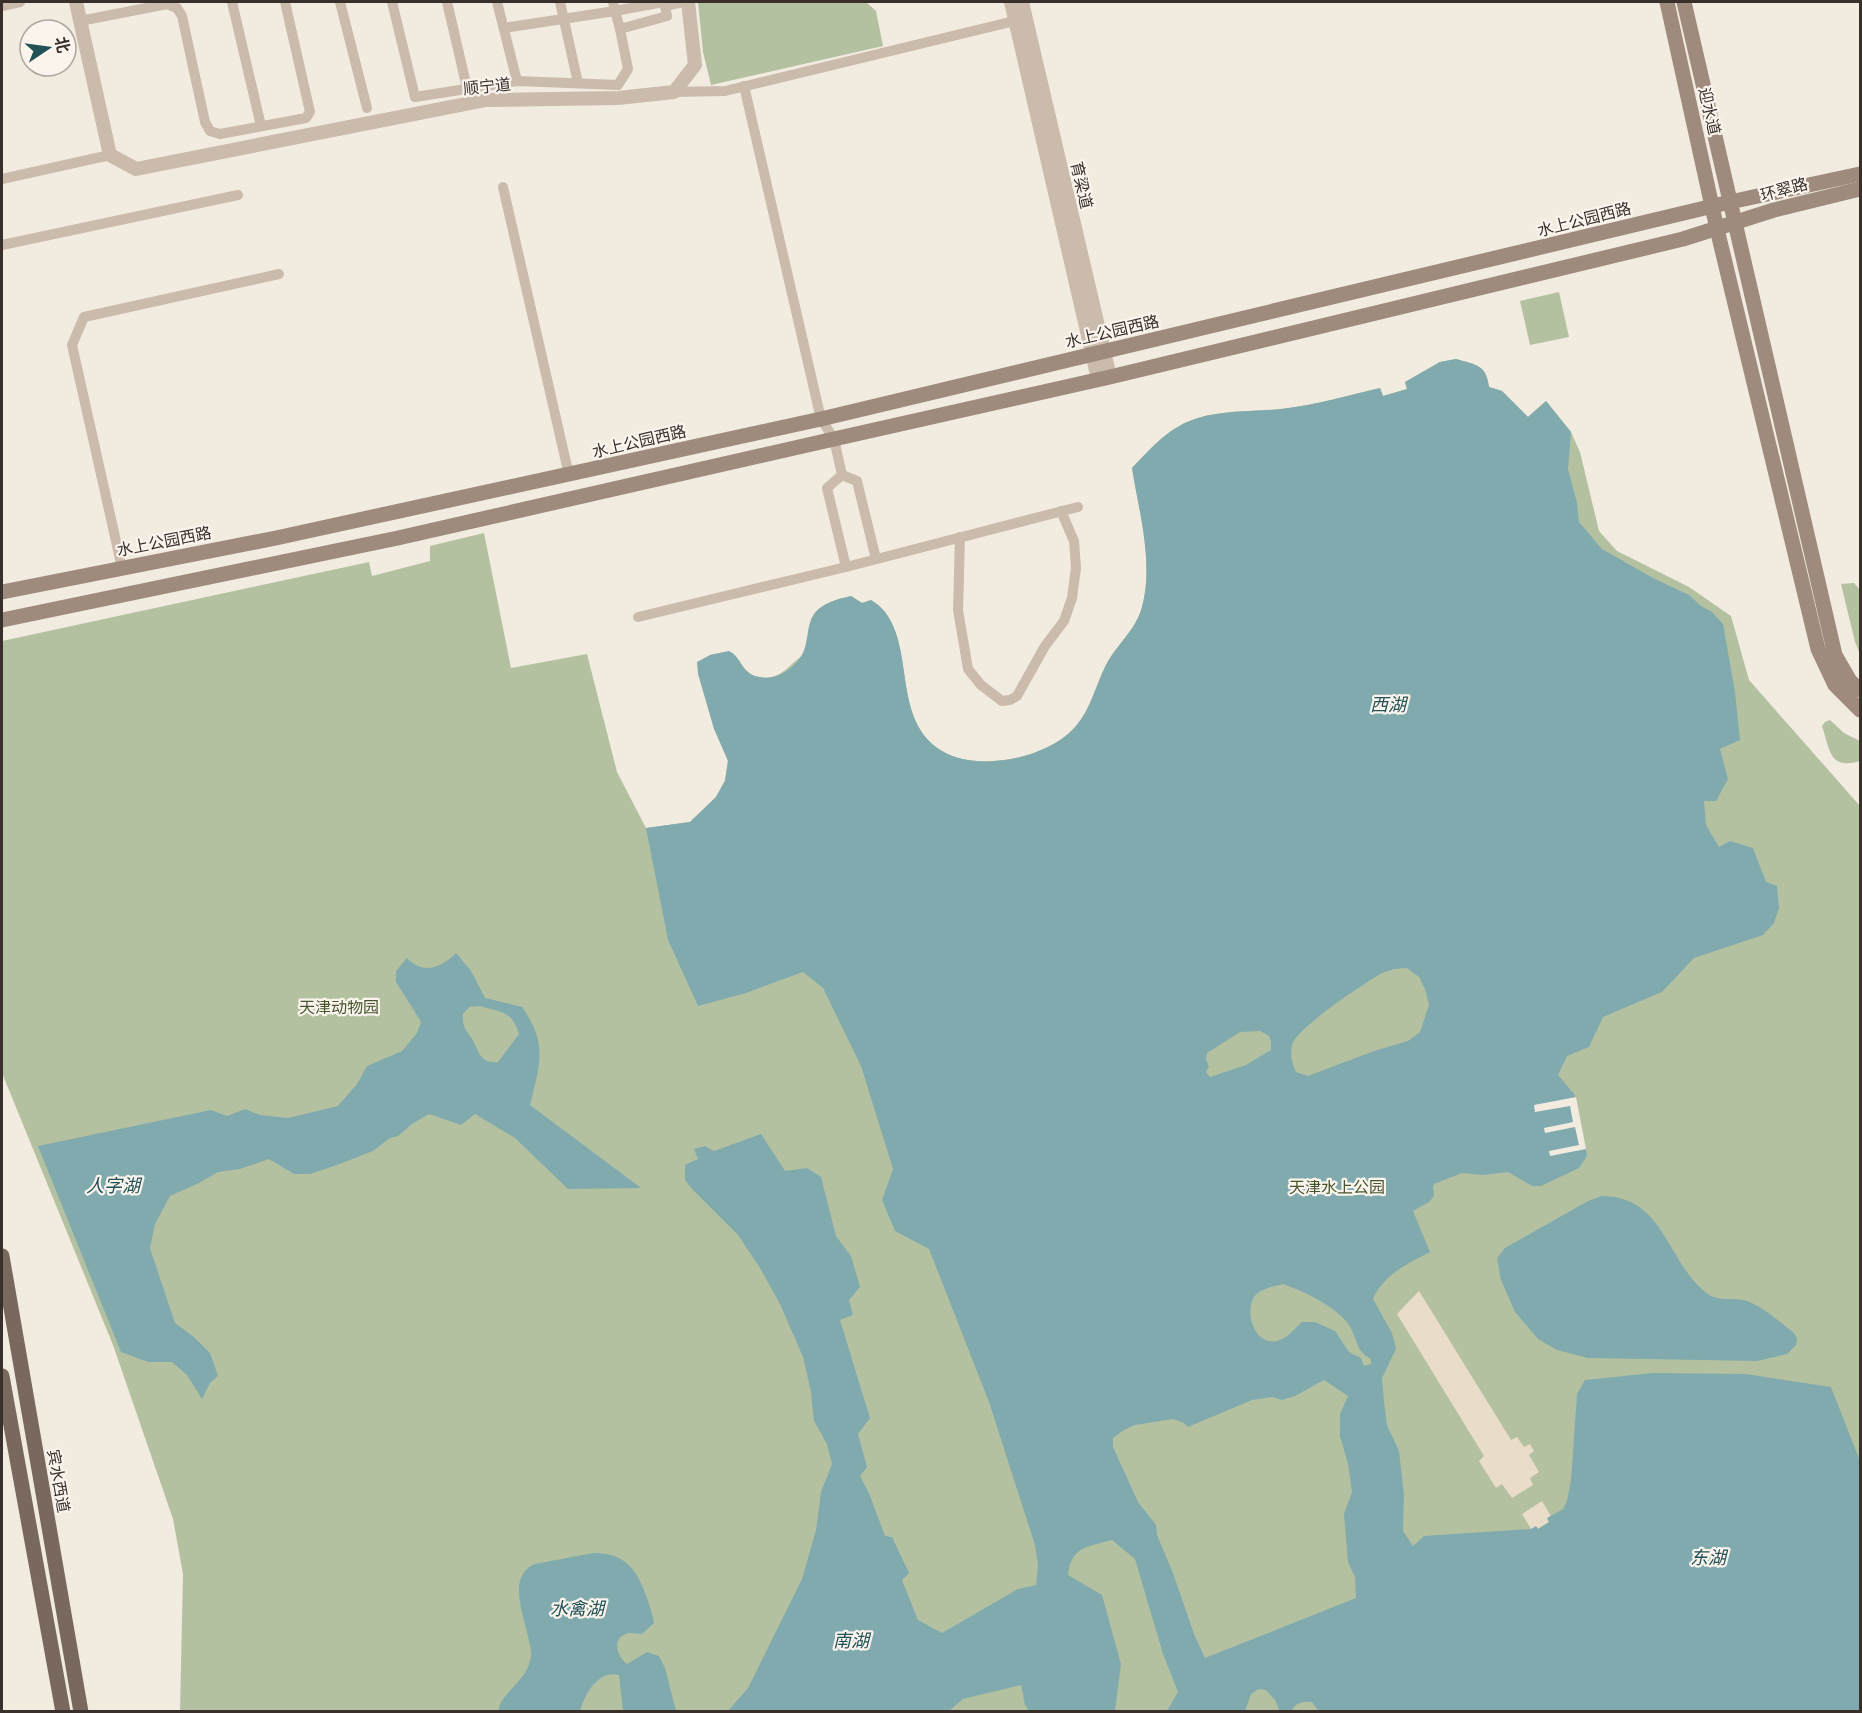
<svg xmlns="http://www.w3.org/2000/svg" width="1862" height="1713" font-family="Commissioner,'Noto Sans SC',sans-serif">
<rect width="100%" height="100%" fill="#f2ebe0"/>
<g fill="#b4c1a1">
<path d="M698,2H866L876,11L883,46L711,85L703,52Z"/>
<path d="M1559,292L1569,337L1530,345L1520,301Z"/>
<path d="M1456,359C1476,365 1486,364 1489,387L1502,391L1528,417L1546,401L1571,432L1580,452L1599,531L1617,551L1689,587L1731,616L1749,680L1860,806V1711H180L183,1574L173,1519L113,1345L2,1073V641L369,562L372,576L430,561V546L484,533L511,668L587,654L617,772L646,828L690,822L716,797L725,780L728,761L723,746L710,655L729,651C741,657 741,671 755,676C772,681 780,675 792,664C795,661 800,658 802,655C810,643 806,626 814,614C822,603 838,599 851,596L862,603L871,600C876,603 881,607 885,612C915,651 892,721 942,751C979,773 1049,758 1076,726C1091,709 1096,684 1106,665C1117,644 1136,630 1142,607C1154,563 1139,512 1132,468C1151,448 1170,426 1198,418C1225,410 1253,412 1281,409C1315,405 1347,396 1380,388L1383,396L1407,389L1405,382L1440,362Z"/>
<path d="M1854,583L1860,590V654L1855,642L1841,584Z"/>
<path d="M1830,720L1844,733L1860,741V761C1829,770 1830,750 1822,726L1825,722Z"/>
</g>
<g fill="#e9dcc9">
<path d="M1419,1291L1511,1440L1517,1437L1524,1447L1530,1444L1534,1451L1529,1455L1539,1472L1530,1478L1533,1485L1512,1498L1502,1484L1496,1488L1479,1461L1484,1456L1397,1314Z"/>
<path d="M1542,1501L1551,1516L1547,1518L1549,1522L1538,1529H1531L1522,1514Z"/>
</g>
<g fill="#81aaae" fill-rule="evenodd">
<path d="M1456,359C1476,365 1486,364 1489,387L1502,391L1528,417L1546,401L1571,432L1568,469L1577,503L1579,522L1602,549L1653,578L1689,595L1701,606L1712,612L1723,624L1735,692L1740,740L1720,749L1728,779L1716,801H1704L1706,825L1719,847L1730,841L1753,848L1766,882L1777,886L1779,908L1774,923L1763,935L1694,958L1662,992L1603,1017L1589,1047L1567,1056L1558,1075L1575,1095L1587,1156L1579,1168L1541,1186H1532L1508,1172L1483,1175L1462,1173L1434,1184L1433,1187L1434,1196L1429,1202L1413,1211L1430,1252C1407,1264 1384,1274 1373,1299L1392,1333L1396,1349L1382,1378L1384,1402L1387,1425L1399,1451L1404,1495L1403,1531L1413,1546L1424,1536L1531,1529L1536,1526L1538,1529L1549,1522L1547,1518L1563,1509L1567,1501L1571,1480L1577,1394L1585,1380L1653,1373L1746,1374L1831,1387L1860,1461V1711L1319,1712L1312,1702C1304,1701 1294,1703 1292,1711L1280,1712L1275,1700L1266,1690L1259,1689L1251,1694L1245,1711H1167L1178,1692L1163,1654L1135,1559L1112,1540C1088,1547 1071,1546 1068,1575L1102,1595L1121,1664L1115,1711H1029L1025,1705L1021,1685L963,1699L949,1711H728L748,1688L802,1579L816,1530L821,1492L832,1464L827,1444L814,1421L811,1392L803,1357L780,1304L760,1268L738,1235L693,1190L685,1180V1165L698,1159L694,1149L705,1146L714,1151L761,1134L785,1171L807,1168L821,1177L836,1236L851,1256L860,1287L849,1300L853,1315L840,1320L870,1418L858,1434L867,1467L860,1476L869,1493L885,1536L892,1537L909,1573L902,1580L918,1620L942,1633L1018,1589L1036,1585L1038,1565L1035,1545L989,1402L929,1249L895,1231L882,1200L893,1169L861,1066L823,988L803,972L746,993L698,1006L668,940L646,828L690,822L716,797L725,781L728,761L714,729L698,674L697,662L710,655L729,651C741,657 741,671 755,676C774,682 792,671 802,655C809,642 806,626 814,614C822,603 838,599 851,596L862,603L871,600C876,603 881,607 885,612C915,651 892,721 942,751C979,773 1049,758 1076,726C1091,709 1096,684 1106,665C1117,644 1136,630 1142,607C1154,563 1139,512 1132,468C1151,448 1170,426 1198,418C1225,410 1253,412 1281,409C1315,405 1347,396 1380,388L1383,396L1407,389L1405,382L1440,362ZM1407,968L1419,977L1425,989L1429,1005L1420,1032L1408,1041L1374,1051L1308,1076L1296,1072C1292,1063 1290,1055 1292,1045C1296,1028 1365,983 1382,973L1394,969ZM1260,1031L1269,1036L1271,1042V1050L1246,1065L1210,1077L1206,1072L1209,1067L1206,1059L1207,1053L1240,1032ZM1283,1284C1305,1292 1331,1304 1347,1322C1357,1335 1355,1352 1371,1359V1364L1364,1366L1361,1358L1349,1352L1335,1331L1315,1322H1302C1295,1328 1287,1339 1277,1341C1255,1346 1244,1313 1254,1297C1259,1289 1274,1286 1283,1284ZM1324,1380L1348,1396L1340,1414V1436L1348,1464L1352,1492L1344,1514L1348,1562L1355,1577L1356,1598L1205,1658L1194,1634L1173,1573L1157,1535L1156,1525L1138,1502L1113,1447V1438L1124,1430L1135,1425L1173,1419L1184,1423L1188,1427L1252,1400L1272,1397L1282,1400L1295,1396Z"/>
<path d="M456,953L471,971L485,998L522,1007C548,1044 540,1064 530,1105L641,1188L568,1189L515,1138L475,1114L461,1125L429,1114L412,1124L398,1136L390,1138L373,1151L337,1165L310,1174H294L269,1159L240,1169L218,1172L199,1183L170,1196L155,1224L150,1248L175,1323L194,1337L210,1353L218,1376L210,1383L202,1399L187,1375L172,1362H148L121,1352L38,1146L211,1110L227,1116L245,1109L260,1115L288,1118L338,1106L357,1084L367,1066L402,1051L417,1033L421,1022L396,982V971L407,958C423,975 441,968 456,953ZM479,1006C500,1012 512,1010 519,1034L498,1062C479,1064 479,1050 471,1037C465,1029 462,1025 463,1014L469,1007Z"/>
<path d="M1602,1196C1663,1196 1667,1260 1704,1291C1718,1304 1733,1296 1747,1301C1764,1307 1779,1322 1793,1332L1797,1338L1796,1345L1787,1354L1757,1361L1588,1358L1557,1350L1538,1339L1515,1312L1501,1280L1497,1258L1505,1248L1588,1201Z"/>
<path d="M593,1553C627,1553 638,1571 648,1601C650,1608 653,1615 654,1623L642,1634C637,1634 630,1632 626,1634C611,1639 618,1658 627,1664L647,1652L659,1656L665,1668L676,1711H623L619,1675C598,1670 585,1694 580,1711H499C497,1695 532,1679 531,1653C530,1628 502,1577 535,1564Z"/>
</g>
<path fill="#f2ebe0" d="M1576,1097L1586,1149L1550,1156L1549,1151L1579,1145L1575,1127L1545,1133L1544,1128L1573,1122L1570,1106L1535,1112L1534,1105Z"/>
<g fill="none" stroke-linecap="round" stroke-linejoin="round">
<g stroke="#cabbad" stroke-width="10">
<path d="M232,2L261,126"/>
<path d="M340,2L367,108"/>
<path d="M392,2L415,97L517,81L618,85L628,69L620,29L667,16L665,6L683,2"/>
<path d="M447,2L467,88"/>
<path d="M497,2L517,81"/>
<path d="M560,2L578,83"/>
<path d="M613,2L615,11L663,2L665,6"/>
<path d="M2,6L20,2"/>
<path d="M80,21L167,4L177,8L182,16L205,122L210,131L220,134L306,118L310,112L285,2"/>
<path d="M504,28L615,11L620,29"/>
<path d="M744,86L821,419L834,439L842,475"/>
<path d="M674,92L725,91L1023,19"/>
<path d="M2,179L110,155"/>
<path d="M503,187L569,475"/>
<path d="M2,245L238,195"/>
<path d="M842,475L827,488L846,567"/>
<path d="M842,475L857,481L876,559"/>
<path d="M960,537L958,610L968,669L981,685L1002,701L1010,700L1017,696L1045,646L1064,621L1072,598L1076,568L1074,541L1061,511"/>
<path d="M122,568L72,345L84,317L279,274"/>
<path d="M638,617L846,567L1078,507"/>
</g>
<g stroke="#cabbad" stroke-width="14">
<path d="M76,2L110,155L136,169L486,100L618,98L674,92L695,65L688,2"/>
<path d="M1011,2L1098,379"/>
<path d="M1022,2L1110,377"/>
</g>
<g stroke="#9e8b7e" stroke-width="15">
<path d="M1667,2L1717,229L1818,649L1835,685L1860,710"/>
<path d="M1684,2L1835,655L1850,681L1860,690"/>
<path d="M2,592L276,538L821,419L1730,202L1860,174"/>
<path d="M2,620L398,538L834,439L1110,377L1683,239L1774,210L1860,189"/>
</g>
<g stroke="#79685d" stroke-width="15">
<path d="M2,1256L81,1712"/>
<path d="M2,1376L63,1712"/>
</g>
</g>
<g text-anchor="middle" stroke-width="4.5" stroke-linejoin="round" paint-order="stroke">
<g font-size="16" fill="#39302b" stroke="#faf4ed">
<text transform="translate(487 86) rotate(-6)" y="6">顺宁道</text>
<text transform="translate(1710 111) rotate(77)" y="6">迎水道</text>
<text transform="translate(1082 185) rotate(77)" y="6">育梁道</text>
<text transform="translate(1784 189) rotate(-15)" y="6">环翠路</text>
<text transform="translate(1584 219) rotate(-14)" y="6">水上公园西路</text>
<text transform="translate(1112 331) rotate(-13)" y="6">水上公园西路</text>
<text transform="translate(639 441) rotate(-13)" y="6">水上公园西路</text>
<text transform="translate(164 541) rotate(-11)" y="6">水上公园西路</text>
<text transform="translate(59 1481) rotate(80)" y="6">宾水西道</text>
</g>
<g font-size="16" fill="#465630" stroke="#faf4ed">
<text x="339" y="1013">天津动物园</text>
<text x="1337" y="1193">天津水上公园</text>
</g>
<g font-size="18" font-style="italic" fill="#225258" stroke="#faf4ed">
<text x="1388" y="711">西湖</text>
<text x="113" y="1192">人字湖</text>
<text x="1708" y="1564">东湖</text>
<text x="577" y="1615">水禽湖</text>
<text x="851" y="1647">南湖</text>
</g>
</g>
<rect width="1862" height="1713" fill="none" stroke="#39302b" stroke-width="6"/>
<g transform="translate(48 48) rotate(77)"><circle r="28" fill="#faf4ed" stroke="#ada69f" stroke-width="1.5"/>
<path d="M0-4.5L10 22L0 15L-10 22Z" fill="#225258"/>
<text y="-9" font-size="16" font-weight="bold" text-anchor="middle" fill="#39302b">北</text>
</g>
</svg>
